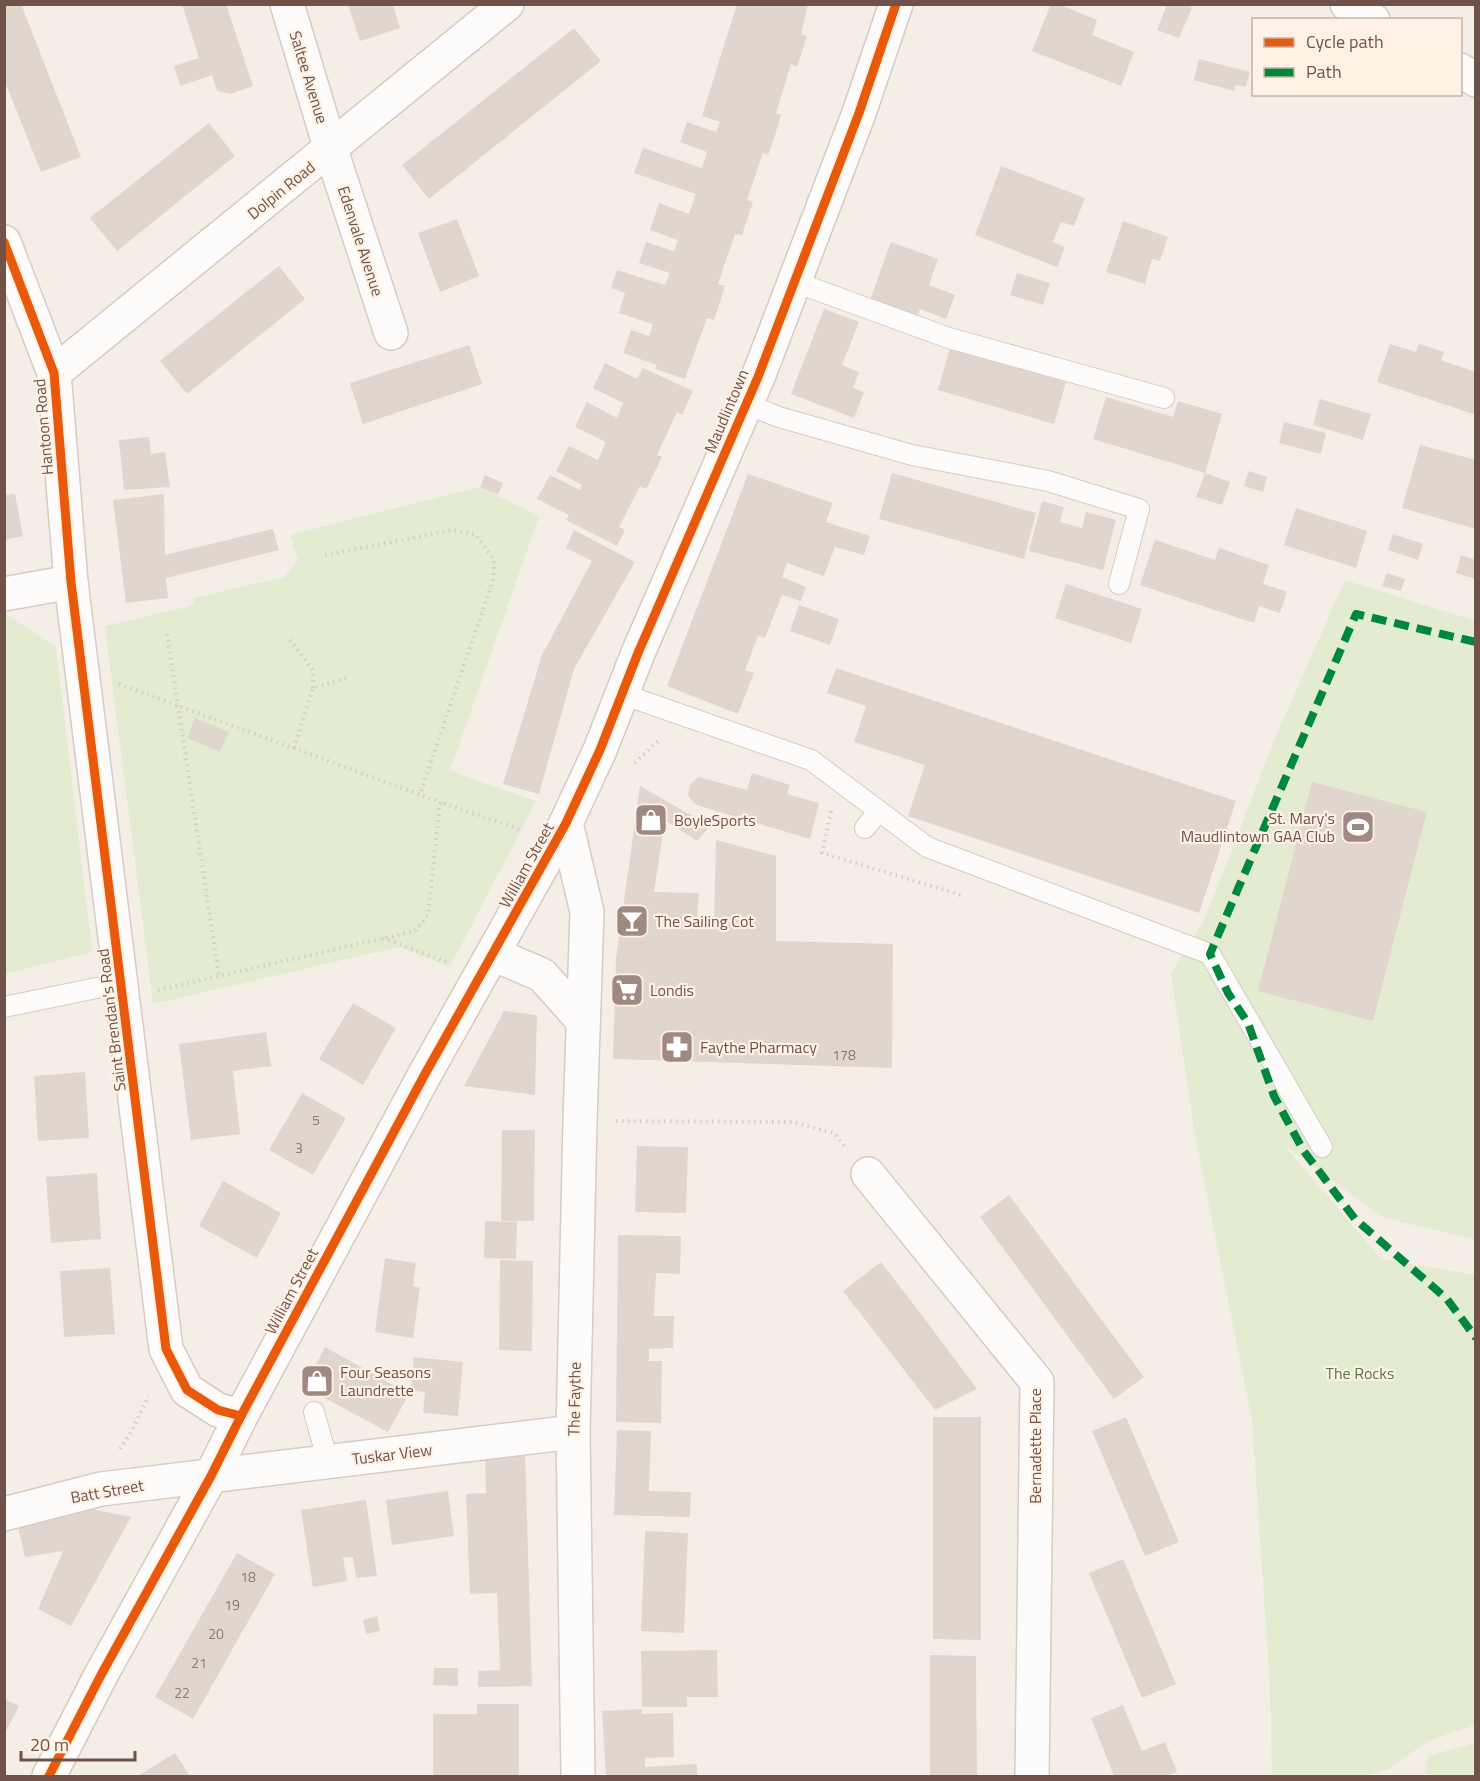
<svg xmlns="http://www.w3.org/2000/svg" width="1480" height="1781" font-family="'Titillium Web',sans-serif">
<rect width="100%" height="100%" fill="#f5eee6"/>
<g fill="#e3ebd1">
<path d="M480,487L539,516L450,771L536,801L450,967L399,947L153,1004L105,626L191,606L195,598L284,577L298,560L290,535Z"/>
<path d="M1345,580L1475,621V1240L1382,1217L1283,1144L1381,1259L1475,1275V1725L1430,1740L1388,1769L1368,1775L1272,1776L1270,1686L1252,1420L1195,1136L1171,973L1205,919L1276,736Z"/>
<path d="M4,613L56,647L92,952L5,974Z"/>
<path d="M1475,1743V1776H1441L1425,1774L1428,1756Z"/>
</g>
<g fill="#e1d6ce">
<path d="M4,4H21L81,157L41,172L4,79Z"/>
<path d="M182,4H226L253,86L230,94L217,91L212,75L180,86L174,66L199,58Z"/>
<path d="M737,4H808L801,34L807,36L797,67L791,64L776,113L781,115L774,139L768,155L763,153L747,200L753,202L742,235L735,234L727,257L718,284L725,286L714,320L707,318L685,379L655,369L657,365L623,353L631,330L649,336L653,324L619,313L625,293L611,288L617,270L665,285L670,273L639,263L646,242L674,251L678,240L650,230L659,203L689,214L696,194L634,173L643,148L702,168L707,152L680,142L687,122L716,132L720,122L702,116Z"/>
<path d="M1051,4H1058L1097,20L1092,35L1134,52L1121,86L1032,51Z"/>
<path d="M1167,4H1183L1192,8L1179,38L1157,30Z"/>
<path d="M348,5H393L400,28L360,41Z"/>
<path d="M574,28L601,61L429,199L402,165Z"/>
<path d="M1199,59L1250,72L1246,87L1235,85L1234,91L1194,80Z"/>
<path d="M209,123L235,156L117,251L90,218Z"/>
<path d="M1001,166L1085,198L1074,226L1061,222L1053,242L1065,247L1057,267L975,235Z"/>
<path d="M457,219L479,276L440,292L418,233Z"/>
<path d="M1123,221L1168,237L1160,261L1152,259L1145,284L1106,272Z"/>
<path d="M891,242L938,259L929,285L955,295L946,319L920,309L917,317L870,300Z"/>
<path d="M279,266L305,299L187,394L160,361Z"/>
<path d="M1017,273L1050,283L1043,305L1010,295Z"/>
<path d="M824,309L859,322L842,365L859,372L853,388L864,392L854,418L791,394Z"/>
<path d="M1390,344L1416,352L1419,344L1444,352L1441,360L1476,372V415L1377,382Z"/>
<path d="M469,345L482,384L363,424L350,383Z"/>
<path d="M950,348L1066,382L1054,424L938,390Z"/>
<path d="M605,363L637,379L643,368L693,391L682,415L677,412L657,455L662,457L646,489L640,486L619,527L625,530L617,546L566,520L569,515L537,499L550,475L580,490L582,485L556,471L569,446L598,460L606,442L575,427L587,402L617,418L623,403L593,388Z"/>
<path d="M1106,397L1173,417L1178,401L1222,414L1205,473L1093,439Z"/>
<path d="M1320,399L1371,414L1363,440L1313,425Z"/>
<path d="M1284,422L1326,433L1321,454L1279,443Z"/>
<path d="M149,437L151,454L165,452L170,487L124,490L119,440Z"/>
<path d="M1420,445L1476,460V529L1402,508Z"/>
<path d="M1249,471L1267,477L1263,492L1244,486Z"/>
<path d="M892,473L1036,513L1024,559L879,519Z"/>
<path d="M1205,473L1230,482L1222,505L1196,497Z"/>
<path d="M748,474L833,503L826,522L870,536L864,555L835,547L824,576L787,563L782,577L806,587L801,601L782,595L765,638L758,636L745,670L754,673L738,714L667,686Z"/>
<path d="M485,475L503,483L498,495L480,487Z"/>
<path d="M15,494L23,536L4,540V495Z"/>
<path d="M164,494L165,555L273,529L279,550L166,578L168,598L126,603L113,500Z"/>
<path d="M1042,501L1064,507L1060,522L1082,528L1086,512L1116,520L1103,570L1029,551Z"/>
<path d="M1296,508L1367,531L1356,568L1284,545Z"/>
<path d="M574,530L635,562L574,669L539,794L503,784L542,655L592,561L566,548Z"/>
<path d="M1393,534L1423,544L1418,560L1388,550Z"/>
<path d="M1155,540L1215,560L1219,548L1269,565L1263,584L1287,592L1280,613L1259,606L1254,623L1140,585Z"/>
<path d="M1461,555L1476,560V579L1456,573Z"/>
<path d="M1387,573L1405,579L1401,591L1382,586Z"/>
<path d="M1066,584L1142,609L1131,643L1055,618Z"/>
<path d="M799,605L839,619L830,645L790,631Z"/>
<path d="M836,668L1236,801L1199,913L908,816L925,765L854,742L866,706L827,693Z"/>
<path d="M195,718L229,732L220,752L187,738Z"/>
<path d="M752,773L790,785L787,794L819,803L810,839L706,808L695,804L688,796L690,785L698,777L747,790Z"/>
<path d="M1312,782L1427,812L1373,1021L1258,991Z"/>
<path d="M640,786L710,826L697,841L665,820L654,892L699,893L697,920L714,921L716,840L776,856V941L893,944L892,1068L613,1059L616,958Z"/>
<path d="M353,1003L396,1028L363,1085L319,1059Z"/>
<path d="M504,1011L537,1015L535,1095L464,1086Z"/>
<path d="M266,1032L271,1066L233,1071L240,1134L191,1140L179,1044Z"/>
<path d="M85,1072L89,1138L38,1141L34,1076Z"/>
<path d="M302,1093L346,1118L313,1175L269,1150Z"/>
<path d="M502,1130H535L534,1221H501Z"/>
<path d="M637,1146L688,1147L686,1213L635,1212Z"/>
<path d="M97,1173L101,1239L51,1243L46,1177Z"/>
<path d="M223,1181L281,1213L257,1258L199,1226Z"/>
<path d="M1009,1195L1144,1377L1114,1399L980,1217Z"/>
<path d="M485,1221L517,1222L516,1259L484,1258Z"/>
<path d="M618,1235L681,1236L680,1274L656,1273L654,1316H674L673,1348L649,1349V1361H662L661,1423L616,1422Z"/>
<path d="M385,1258L416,1263L413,1286L420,1288L413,1338L375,1332Z"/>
<path d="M500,1260L533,1261L532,1351L499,1350Z"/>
<path d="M881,1262L924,1318L977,1389L935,1410L843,1291Z"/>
<path d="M110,1268L115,1334L64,1337L60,1271Z"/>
<path d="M325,1347L409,1394L388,1432L304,1387Z"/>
<path d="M414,1357L463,1362L458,1416L423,1413L425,1392L411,1390Z"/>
<path d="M933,1417H981V1640L933,1639Z"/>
<path d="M1126,1417L1179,1542L1145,1556L1092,1431Z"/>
<path d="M617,1430L651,1431L649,1491L691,1492L690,1517L614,1515Z"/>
<path d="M525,1449L532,1686L478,1687V1671L500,1670L497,1593L470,1594L466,1494L486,1493L485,1450Z"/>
<path d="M448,1491L454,1536L392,1545L386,1500Z"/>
<path d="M366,1500L377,1576L356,1578L353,1557L343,1558L347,1581L313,1587L301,1510Z"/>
<path d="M87,1508L131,1517L71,1626L38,1609L63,1551L25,1557L17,1523Z"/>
<path d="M645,1531L688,1533L684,1633L641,1631Z"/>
<path d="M237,1553L275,1574L193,1719L155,1697Z"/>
<path d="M1123,1559L1176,1684L1142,1698L1089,1573Z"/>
<path d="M377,1616L380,1631L366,1634L363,1620Z"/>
<path d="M717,1650L718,1697H687V1707H642L641,1651Z"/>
<path d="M930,1655L976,1656L977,1776H930Z"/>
<path d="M434,1668H458V1686L433,1685Z"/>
<path d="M4,1699L19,1706L4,1735Z"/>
<path d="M477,1704H519V1776H433V1714H477Z"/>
<path d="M1123,1705L1142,1751L1165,1742L1177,1772L1166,1776H1114L1091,1718Z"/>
<path d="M642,1709V1714L673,1713L674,1757L645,1758V1767L697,1764V1776H606L602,1711Z"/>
<path d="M175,1753L190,1776H138Z"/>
</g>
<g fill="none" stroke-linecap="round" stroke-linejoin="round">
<g stroke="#d6cbc5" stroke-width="22">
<g id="service">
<path d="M795,282L949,338L1164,398"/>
<path d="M746,404L779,417L912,455L1048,481L1139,509L1119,584"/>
<path d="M622,694L811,760L927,847L1210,954L1322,1147"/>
<path d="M865,828L879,811"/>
<path d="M4,1007L121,983"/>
<path d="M314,1412L328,1462"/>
</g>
</g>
<g stroke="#d6cbc5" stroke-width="36">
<g id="minor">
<path d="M287,4L331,150L391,333"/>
<path d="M1347,4L1373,20"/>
<path d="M1460,70L1476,80"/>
<path d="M4,242L54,373L71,582L166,1349L187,1390L218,1410L241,1416"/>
<path d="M54,373L507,4"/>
<path d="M4,594L71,582"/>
<path d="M868,1174L1037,1382L1032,1776"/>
<path d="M4,1514L101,1489L573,1432"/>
</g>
</g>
<g stroke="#d6cbc5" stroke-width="36">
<g id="tertiary">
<path d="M566,823L587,912L580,1121L573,1432L578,1776"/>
<path d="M493,954L542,975L583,1021"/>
</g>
</g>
<g stroke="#d5cac3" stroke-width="36">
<path id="secondary" d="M49,1776L101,1675L211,1476L241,1416L425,1074L566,823L600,750L638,653L758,377L859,113L896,4"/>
</g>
<g stroke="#d7ccc9" stroke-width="4" stroke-dasharray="1.5 4.5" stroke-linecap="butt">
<path d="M325,555L454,530L476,535L494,560L493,580L420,794"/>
<path d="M167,634L219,976"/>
<path d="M290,640L313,670V688"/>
<path d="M119,684L440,802"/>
<path d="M294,748L313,688L350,677"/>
<path d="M635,763L660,739"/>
<path d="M831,811L822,853L961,895"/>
<path d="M383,938L447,962"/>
<path d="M158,990L415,931L428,915L440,802L522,830"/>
<path d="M616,1121L792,1122L834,1133L846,1148"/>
<path d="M120,1449L131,1432L149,1396"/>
</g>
<use href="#service" stroke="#fefcfb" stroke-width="20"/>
<use href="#minor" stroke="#fefcfb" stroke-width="33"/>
<use href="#tertiary" stroke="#fefcfb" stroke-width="33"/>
<use href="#secondary" stroke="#fefcfb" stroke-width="33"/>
<path stroke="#00873e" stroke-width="8" stroke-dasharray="15 8" stroke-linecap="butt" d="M1476,642L1356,614L1210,954L1228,993L1248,1023L1274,1096L1303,1150L1355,1219L1447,1299L1476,1338"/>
<g stroke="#fef2e6" stroke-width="13">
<g id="cycleway">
<path d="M4,242L54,373L71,582L166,1349L187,1390L218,1410L241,1416"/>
<path d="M49,1776L101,1675L211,1476L241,1416L425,1074L566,823L600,750L638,653L758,377L859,113L896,4"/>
</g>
</g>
<use href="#cycleway" stroke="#e8590c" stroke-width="9"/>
</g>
<defs>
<g id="shop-square" transform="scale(1.725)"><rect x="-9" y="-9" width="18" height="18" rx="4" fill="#9f8980" stroke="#fef2e6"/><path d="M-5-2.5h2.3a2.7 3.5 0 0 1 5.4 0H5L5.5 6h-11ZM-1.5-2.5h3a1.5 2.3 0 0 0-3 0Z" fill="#fff"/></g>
<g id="stadium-square" transform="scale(1.725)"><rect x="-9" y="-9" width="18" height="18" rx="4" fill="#9f8980" stroke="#fef2e6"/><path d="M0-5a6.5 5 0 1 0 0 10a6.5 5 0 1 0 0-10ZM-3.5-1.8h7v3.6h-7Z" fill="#fff"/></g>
<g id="bar-square" transform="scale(1.725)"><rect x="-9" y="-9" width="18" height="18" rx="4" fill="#9f8980" stroke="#fef2e6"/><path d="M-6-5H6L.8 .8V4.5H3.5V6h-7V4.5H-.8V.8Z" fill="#fff"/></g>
<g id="supermarket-square" transform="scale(1.725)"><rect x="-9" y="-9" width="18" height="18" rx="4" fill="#9f8980" stroke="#fef2e6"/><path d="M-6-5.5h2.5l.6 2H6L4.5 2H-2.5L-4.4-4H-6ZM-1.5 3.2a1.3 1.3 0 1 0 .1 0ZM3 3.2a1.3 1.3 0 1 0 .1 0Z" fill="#fff"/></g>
<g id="pharmacy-square" transform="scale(1.725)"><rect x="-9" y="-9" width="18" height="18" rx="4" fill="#9f8980" stroke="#fef2e6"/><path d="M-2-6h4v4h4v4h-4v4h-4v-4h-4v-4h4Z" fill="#fff"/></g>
</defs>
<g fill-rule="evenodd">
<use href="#shop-square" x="651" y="820"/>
<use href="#stadium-square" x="1358" y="827"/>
<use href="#bar-square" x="632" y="921"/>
<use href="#supermarket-square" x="627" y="990"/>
<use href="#pharmacy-square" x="677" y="1047"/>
<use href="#shop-square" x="317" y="1381"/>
</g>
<g text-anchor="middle" stroke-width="4.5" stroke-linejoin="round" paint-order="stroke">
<g font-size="14" fill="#8f756c">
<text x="844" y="1060">178</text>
<text x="316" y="1125">5</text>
<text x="299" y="1153">3</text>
<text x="248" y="1582">18</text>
<text x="232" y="1610">19</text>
<text x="216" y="1639">20</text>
<text x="199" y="1668">21</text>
<text x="182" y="1698">22</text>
</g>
<g font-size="16" fill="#715249" stroke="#fef2e6">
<text transform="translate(309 77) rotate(73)" y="6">Saltee Avenue</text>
<text transform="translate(281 190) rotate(-39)" y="6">Dolpin Road</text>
<text transform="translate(361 241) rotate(72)" y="6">Edenvale Avenue</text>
<text transform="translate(726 411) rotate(-67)" y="6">Maudlintown</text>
<text transform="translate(43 427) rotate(-95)" y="6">Hantoon Road</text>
<text transform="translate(526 865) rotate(-61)" y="6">William Street</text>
<text transform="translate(111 1020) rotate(-97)" y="6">Saint Brendan's Road</text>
<text transform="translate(291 1291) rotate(-62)" y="6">William Street</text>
<text transform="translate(574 1399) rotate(-89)" y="6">The Faythe</text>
<text transform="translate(1035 1446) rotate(-90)" y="6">Bernadette Place</text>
<text transform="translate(392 1454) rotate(-7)" y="6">Tuskar View</text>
<text transform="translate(107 1491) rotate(-10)" y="6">Batt Street</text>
</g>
<g font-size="16" fill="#715249" stroke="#fef2e6" text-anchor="start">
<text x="1335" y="824" text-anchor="end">St. Mary's<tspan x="1335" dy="18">Maudlintown GAA Club</tspan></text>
<text x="674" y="826">BoyleSports</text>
<text x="655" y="927">The Sailing Cot</text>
<text x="650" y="996">Londis</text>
<text x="700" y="1053">Faythe Pharmacy</text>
<text x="340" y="1378">Four Seasons<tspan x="340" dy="18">Laundrette</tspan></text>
</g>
<g font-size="16" fill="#577742" stroke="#fef2e6">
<text x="1360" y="1379">The Rocks</text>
</g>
</g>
<rect width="1480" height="1781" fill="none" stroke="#715249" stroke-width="12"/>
<rect x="1252" y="18" width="210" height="78" fill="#fef2e6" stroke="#c6b2a7" stroke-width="1.5"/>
<rect x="1264" y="38" width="30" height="9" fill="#e8590c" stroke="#c6b2a7" stroke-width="1.5"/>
<text x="1306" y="48" font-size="18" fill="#715249">Cycle path</text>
<rect x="1264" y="68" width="30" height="9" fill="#00873e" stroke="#c6b2a7" stroke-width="1.5"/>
<text x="1306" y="78" font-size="18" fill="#715249">Path</text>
<path d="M21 1751v9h114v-9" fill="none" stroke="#715249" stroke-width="3"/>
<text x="30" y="1751" font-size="18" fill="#715249" stroke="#fef2e6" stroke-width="4.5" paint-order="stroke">20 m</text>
</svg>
